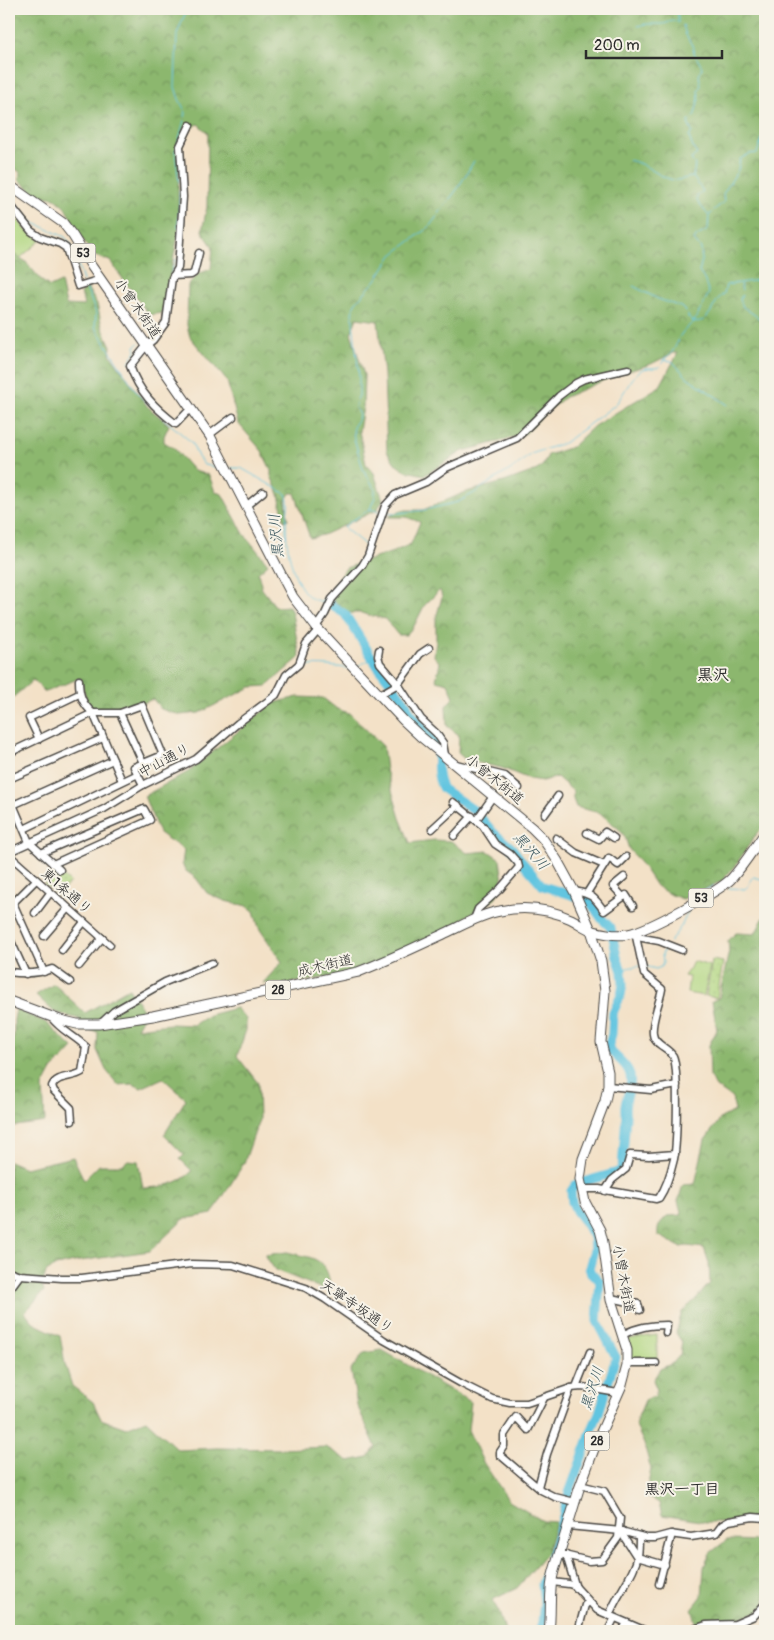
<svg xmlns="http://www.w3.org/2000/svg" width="774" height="1640" font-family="Pangolin,'Klee One',sans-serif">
<defs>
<pattern id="forest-crowns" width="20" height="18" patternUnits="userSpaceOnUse" patternTransform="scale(1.25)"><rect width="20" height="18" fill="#8cb76e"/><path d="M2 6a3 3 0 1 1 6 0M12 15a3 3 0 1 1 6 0" fill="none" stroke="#73955b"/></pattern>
<pattern id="park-dots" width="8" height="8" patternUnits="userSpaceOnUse" patternTransform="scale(1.25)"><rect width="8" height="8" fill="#b0d67f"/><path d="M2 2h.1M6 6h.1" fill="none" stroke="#98b86e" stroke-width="1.8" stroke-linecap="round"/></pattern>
</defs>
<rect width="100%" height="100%" fill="#f7f3e8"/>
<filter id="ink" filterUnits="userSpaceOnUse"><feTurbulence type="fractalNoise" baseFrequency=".02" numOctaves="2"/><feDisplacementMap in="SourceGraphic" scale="10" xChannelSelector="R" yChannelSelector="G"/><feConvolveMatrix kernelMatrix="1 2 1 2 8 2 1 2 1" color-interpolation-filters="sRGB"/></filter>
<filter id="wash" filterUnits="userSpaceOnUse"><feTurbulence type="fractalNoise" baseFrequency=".0096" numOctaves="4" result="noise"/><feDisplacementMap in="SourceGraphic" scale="20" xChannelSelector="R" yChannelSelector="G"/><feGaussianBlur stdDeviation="1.12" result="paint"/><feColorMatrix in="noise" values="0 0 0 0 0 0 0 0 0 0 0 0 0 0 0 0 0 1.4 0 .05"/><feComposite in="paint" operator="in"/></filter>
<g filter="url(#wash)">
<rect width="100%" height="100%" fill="#f3e1c7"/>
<g fill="#b0d67f" stroke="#6e8055">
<path d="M16,218L26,230L41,240L19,259L9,253V226Z"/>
<path d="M693,961L710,966L704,996L687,993L689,977L684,976L690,968Z"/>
<path d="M657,1335V1361L633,1362L628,1339Z"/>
</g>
<g fill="url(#forest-crowns)" stroke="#5c714c">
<path d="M9,9H765V825L757,833L737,863L722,881L683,899L669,894L656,886L644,868L629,849L625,837L620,830L600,813L576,807L573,799V791L557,777L542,781L529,779L502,768L466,760L458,753L459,735L447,726L446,706L454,697L448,683L436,680L440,663L434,656L436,641V618L442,597L440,590L424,606L414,626L406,635H398L385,619L361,613H349L327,595L346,568L393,552L411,544L420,522L406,517H388L402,510H423L466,492L504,482L537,470L543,465L548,455L572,447L594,426L660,386L678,353H673L651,364L616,375L565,397L542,416L526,433L505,440L463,451L425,475L406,471L395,463L387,451L384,374L378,321L357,318L351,333L364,375L363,407L359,431L366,464L374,473L383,500L377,510L323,535L310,538L295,493H290L286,500L288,519L284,521L279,494L271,476V470L262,451L238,423L227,381L190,337L187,325L188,285L198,274L211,269L213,247L202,231L207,207L208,133L198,124L182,135L178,191L179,231L162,313L149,315L110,261L92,255L64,206L55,198L37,195L19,180L20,172L9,165Z"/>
<path d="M9,251L25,261L42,281L50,287L61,282L66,305L84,306L81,292L86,286L97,304L102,327L111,346L110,354L147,406L169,425L164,436V442L174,448L194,471L209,475L215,492L222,494L244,534L268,564L258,573L262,589L276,607L289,606L292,613L300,657L267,686L251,687L199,713L180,715L161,709L153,699C128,709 119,711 93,710L87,701L80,678L45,692L33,680L9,701Z"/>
<path d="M298,697L323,698L337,709L349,713L383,746L386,770L400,818L410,843L434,840L451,841L467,853L488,851L500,859L503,882L495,899L447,929L375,963L336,976L285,984L263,983L282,962L259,928L254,911L247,906L225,901L207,893L196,878L186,871L182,864L184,850L159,833L144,796L188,772L273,703Z"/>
<path d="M765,915V1515L737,1522H706L662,1515L659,1503L646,1495L651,1469L644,1444L635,1424L645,1400L655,1396L657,1390L653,1380L660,1369L673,1363L680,1355L682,1342L676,1333L682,1312L695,1300L710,1283L709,1263L704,1248L687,1246L680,1247L658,1235C657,1226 660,1223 667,1216L682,1215L678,1201L683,1185L695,1184L705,1140L721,1118L735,1111L732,1098L716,1087L710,1077L709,1045L717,1030L712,1001L719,998L729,951L728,941L736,933L755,934Z"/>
<path d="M54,984L85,1013L129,988L145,1013L137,1028L170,1024L193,1025L209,1015L236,1008L246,1019V1030L237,1056L258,1083L259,1120L244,1163L212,1214L184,1219L150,1251L79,1261L56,1266L46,1272L42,1285L44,1291L25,1312L35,1324L60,1336L65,1364L72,1386L93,1402L101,1419L126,1428L146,1420L178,1450L216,1448L281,1449L326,1447L349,1461L368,1457L376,1447L357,1405L351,1370L364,1353L382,1350L471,1402L468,1430L483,1462L509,1501L543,1521L556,1522L547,1553L517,1588L492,1600L499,1612L505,1631H9V1161L25,1168L73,1157L84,1180L99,1165H122L128,1160L138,1161L143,1188C159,1188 181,1184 192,1171L180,1159L184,1155L164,1135L186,1099L163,1078L141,1088L133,1084L118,1085L106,1070L97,1050L98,1032L83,1029L79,1019L54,1012L36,995Z"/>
<path d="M16,1009L45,1022L73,1048L52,1070L43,1087L45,1122L9,1127V1042L14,1038V1020Z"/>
<path d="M287,1252C310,1258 326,1256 330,1284L323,1289L275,1270L265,1255Z"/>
<path d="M727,1540L765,1541V1609L711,1628L696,1622L692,1609L702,1596L704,1567L710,1553Z"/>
</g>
<g fill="url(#park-dots)" stroke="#6e8055">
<path d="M56,871L70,882L58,896L44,884Z"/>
<path d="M712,960L723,962L717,998L706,996Z"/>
</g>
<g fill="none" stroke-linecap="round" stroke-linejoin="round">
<g stroke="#62c5e0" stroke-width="1">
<path d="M675,9L678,16V23"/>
<path d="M683,25L686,35L693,47L694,53L702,67L699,76L701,85L698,91L699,99L694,117"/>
<path d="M638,26L646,24H664L672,21H677"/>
<path d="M691,119L688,123L692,132L689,137L693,148L697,154L691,159L695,165L693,177L703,191L697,196V201L708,215"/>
<path d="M178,143L186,113L179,99L175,87L177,34L187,9"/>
<path d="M177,147L175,151L179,182"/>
<path d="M628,160C646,162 662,181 677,180C682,180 687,177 693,177"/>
<path d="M9,196L14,200L30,221L65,237L72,246L83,281"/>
<path d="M714,210L724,202L723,194L738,170L740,159L749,154L757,153L765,131"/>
<path d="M178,227L180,191"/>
<path d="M171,274L176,259"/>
<path d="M740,284L742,290"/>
<path d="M633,286L658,299L681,307L686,312"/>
<path d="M86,287L96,313L95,327L138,394L150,405"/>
<path d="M742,295L740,299L743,307L765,322"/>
<path d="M688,315V317L694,322L709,293L704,279L699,272L702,260L701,249L694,240L697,236L708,230L709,215L712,213"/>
<path d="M665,360L672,361L687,377L728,405"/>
<path d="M129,362L136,351L135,346L139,343"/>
<path d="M160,415L192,443L198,457L204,465L222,468"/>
<path d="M231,468H241L286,494C291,504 286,515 286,525C286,546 293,586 311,598C315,601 321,601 326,602L329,599"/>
<path d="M370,509L375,497V489L363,469L354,438L353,427L358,420L359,415L355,407L357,399L359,396V376L352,313L355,303L376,280L392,255L429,227L458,188L474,161"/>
<path d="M385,512L398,513L424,510L458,502L476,492L484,486L515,467L531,454L564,443L615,405C623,396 633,373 643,369C648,367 654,369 659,367L664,362L665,358C675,354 676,341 682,333C685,330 690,324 694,322C698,321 701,322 705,319C713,312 715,299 724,294L726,285L765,279"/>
<path d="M331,596L345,577L356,567L366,548L364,544L344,528L347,524L370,509L381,512"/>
<path d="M358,666L373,658"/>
<path d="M278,698C284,688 294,671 306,667C316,663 339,668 350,668"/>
<path d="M729,888L745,889L749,885L751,879L754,877L765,880"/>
<path d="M688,901V899L714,886"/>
<path d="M670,942L682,925L688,911"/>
<path d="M645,966L656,969L661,967L663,963L662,954L666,947"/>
<path d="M622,971L627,968L639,966"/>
</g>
<path stroke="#62c5e0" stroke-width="9" d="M326,602L345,614L378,667L405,701L410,712L438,745C438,759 435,777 443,789L475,811L493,832L512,848L524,864L543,886L584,899L590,902L601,918L611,928L617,957L622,971L623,984L621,995L613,1013L612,1034L608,1048C615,1057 625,1062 629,1072C635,1087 621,1102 626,1116L622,1168L618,1172L576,1184L571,1191L572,1202L576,1211L586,1224L593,1237L594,1250L589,1268L591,1273L600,1281L597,1321L616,1357L599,1413L593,1427L569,1493L556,1542L542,1584L544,1603L541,1631"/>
</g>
</g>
<g filter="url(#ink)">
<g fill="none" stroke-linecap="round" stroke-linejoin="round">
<g stroke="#494642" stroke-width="9">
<g id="minor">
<path d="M190,125L180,146L183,197L179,254L178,268L172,278L166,322L153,340L147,345L130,366C139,392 155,408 176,424L191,408"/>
<path d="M9,203L31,231L40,237L60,244L66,248L78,286L101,279"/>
<path d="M173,276L191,275L194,273L199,253"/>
<path d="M209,435L233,417"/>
<path d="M246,506L263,492"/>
<path d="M316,627L325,614L332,599L362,566L368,556L385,506L395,495L426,482L446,468L517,438L559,396L576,383L584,379L628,369"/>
<path d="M379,650L378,656L380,663L398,684L421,719L436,733L443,743L445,755"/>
<path d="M79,680C79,694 82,704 93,713H120L142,705L163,755L134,767L143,785"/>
<path d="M379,695L398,684L420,654L429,648"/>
<path d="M120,713L143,763"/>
<path d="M39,739L29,718L79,694"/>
<path d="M9,753L93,713L122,781"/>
<path d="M456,764L505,776L519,788"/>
<path d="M9,779L103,738"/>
<path d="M9,795L29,842L60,870"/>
<path d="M453,802L483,826L495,844L510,854L518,863L519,867L500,889L478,909L474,919"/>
<path d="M13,805L113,760"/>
<path d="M545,814L558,796"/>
<path d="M477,819L494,795"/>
<path d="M24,829L138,774"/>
<path d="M432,829L458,805"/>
<path d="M587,833L599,839L605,832L614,838"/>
<path d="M454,836L472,816"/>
<path d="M556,838L576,853L604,865"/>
<path d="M9,852L104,809L143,785L196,759L238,723L276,695L286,675L299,664L306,644L318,630"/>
<path d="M41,853L144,809L150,820L53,864"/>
<path d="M9,855L110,945"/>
<path d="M574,891C591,894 594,896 604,911L626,895L633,906"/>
<path d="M587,893L609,858L618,865L626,857"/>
<path d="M9,894L44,972"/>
<path d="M623,897L613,886L624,877"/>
<path d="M13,903L36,880"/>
<path d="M35,913L50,893"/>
<path d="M44,936L68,908"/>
<path d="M9,937L26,974"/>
<path d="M637,937L659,941L682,950"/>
<path d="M62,950L84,922"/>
<path d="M79,966L102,938"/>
<path d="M9,972C24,974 38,974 52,969L70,982"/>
<path d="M51,1017C60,1030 75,1036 86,1047L82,1072C73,1078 57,1075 52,1086L54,1091L71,1108L72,1121"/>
<path d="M100,1024L114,1011L165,982L212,963"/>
<path d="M608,1086L651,1090L677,1085"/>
<path d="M581,1189H599L656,1199L659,1198C667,1186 671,1172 674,1159C677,1144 679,1068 673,1056C668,1047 654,1045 653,1034C651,1021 660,1002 662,989L644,974L635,932"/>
<path d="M605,1191L612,1180L626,1169L630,1155L649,1156L675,1154"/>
<path d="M9,1271L20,1275L62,1278H82L191,1264L233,1265L306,1288L325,1299L384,1340L462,1384L492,1399L510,1403H527L571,1388L582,1387L618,1393"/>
<path d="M9,1290L20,1275"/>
<path d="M611,1298L638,1304L640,1310"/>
<path d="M622,1335C637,1327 650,1325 667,1325L666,1333"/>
<path d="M627,1363H656"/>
<path d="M576,1387L590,1352"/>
<path d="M544,1398L528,1430L516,1417L504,1435V1446L500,1452V1455L541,1490L555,1497L575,1502"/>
<path d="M538,1487L547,1454L571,1388"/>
<path d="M568,1526L621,1531L647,1538H655L670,1534L691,1537L716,1533L722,1525L729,1521L753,1517L765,1518"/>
<path d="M623,1531L624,1537L637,1557L665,1565"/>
<path d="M560,1554L589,1561L602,1560L618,1538L620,1518L604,1491L580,1485"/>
<path d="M566,1555L576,1588"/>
<path d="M552,1582L569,1584L575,1586L597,1610L646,1631"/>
<path d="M659,1584L672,1534"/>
<path d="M609,1616C616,1595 633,1578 638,1556C639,1549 639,1542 639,1536"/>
<path d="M580,1624L585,1605L589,1602"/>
<path d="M608,1631L614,1619"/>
<path d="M622,1631L627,1623"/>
<path d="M688,1631L706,1625L735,1624L754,1616L765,1604"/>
</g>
</g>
<g stroke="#494642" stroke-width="11">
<g id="major">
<path d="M9,185L63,223L73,236L92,267L210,436L283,578L293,597L316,627L403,720L420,736L532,828L543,839L557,860L574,891L591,930L601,961L605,991L601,1042L608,1072V1086L605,1101L583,1159L580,1179L585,1202L600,1230L603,1242L611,1300L627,1350V1366L622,1385L597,1441L579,1489L554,1571C548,1590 552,1611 549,1631"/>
<path d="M9,1001L60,1020L77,1024H99L153,1016L358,972C389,960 418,946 448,932C465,924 482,914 500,911C524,906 549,909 571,919C579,923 586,929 594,931C605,934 618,936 628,934C646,931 718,892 731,879C744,865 754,848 765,833"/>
</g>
</g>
<use href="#minor" stroke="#fff" stroke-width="6"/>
<use href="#major" stroke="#fff" stroke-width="9"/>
</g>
</g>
<g text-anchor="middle" stroke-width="4" stroke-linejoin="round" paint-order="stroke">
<g fill="#f7f3e8" stroke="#686764" stroke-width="1">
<rect x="70.5" y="243.5" width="25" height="19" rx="4"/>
<rect x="688.5" y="888.5" width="25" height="19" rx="4"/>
<rect x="265.5" y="980.5" width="25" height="19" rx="4"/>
<rect x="584.5" y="1431.5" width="25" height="19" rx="4"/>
</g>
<g font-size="12" font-weight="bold" fill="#2b2b2b">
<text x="83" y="257">53</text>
<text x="701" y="902">53</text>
<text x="278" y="994">28</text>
<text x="597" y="1445">28</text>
</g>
<g font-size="14" fill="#2b2b2b" stroke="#f7f3e8">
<text transform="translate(138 308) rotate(55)" y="5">小曾木街道</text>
<text transform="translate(164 760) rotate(-28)" y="5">中山通り</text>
<text transform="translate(495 779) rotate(39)" y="5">小曾木街道</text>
<text transform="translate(67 891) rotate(41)" y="5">東1条通り</text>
<text transform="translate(325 965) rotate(-13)" y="5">成木街道</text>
<text transform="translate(624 1279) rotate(80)" y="5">小曽木街道</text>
<text transform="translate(357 1306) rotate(34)" y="5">天寧寺坂通り</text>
</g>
<g font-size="15" font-style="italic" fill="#3c5961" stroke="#f7f3e8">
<text transform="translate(276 536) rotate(-96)" y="5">黒沢川</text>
<text transform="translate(531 851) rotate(49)" y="5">黒沢川</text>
<text transform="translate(592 1388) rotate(-72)" y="5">黒沢川</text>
</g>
<g font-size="15" font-weight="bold" fill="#2b2b2b" stroke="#f7f3e8">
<text x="682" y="1494">黒沢一丁目</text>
</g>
<g font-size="16" font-weight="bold" fill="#2b2b2b" stroke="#f7f3e8">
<text x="713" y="680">黒沢</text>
</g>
</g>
<rect width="774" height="1640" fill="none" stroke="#f7f3e8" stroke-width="30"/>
<path d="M586 50v8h136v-8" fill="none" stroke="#2b2b2b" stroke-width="2.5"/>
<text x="594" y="50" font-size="15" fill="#2b2b2b" stroke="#f7f3e8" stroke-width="4" paint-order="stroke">200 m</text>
</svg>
